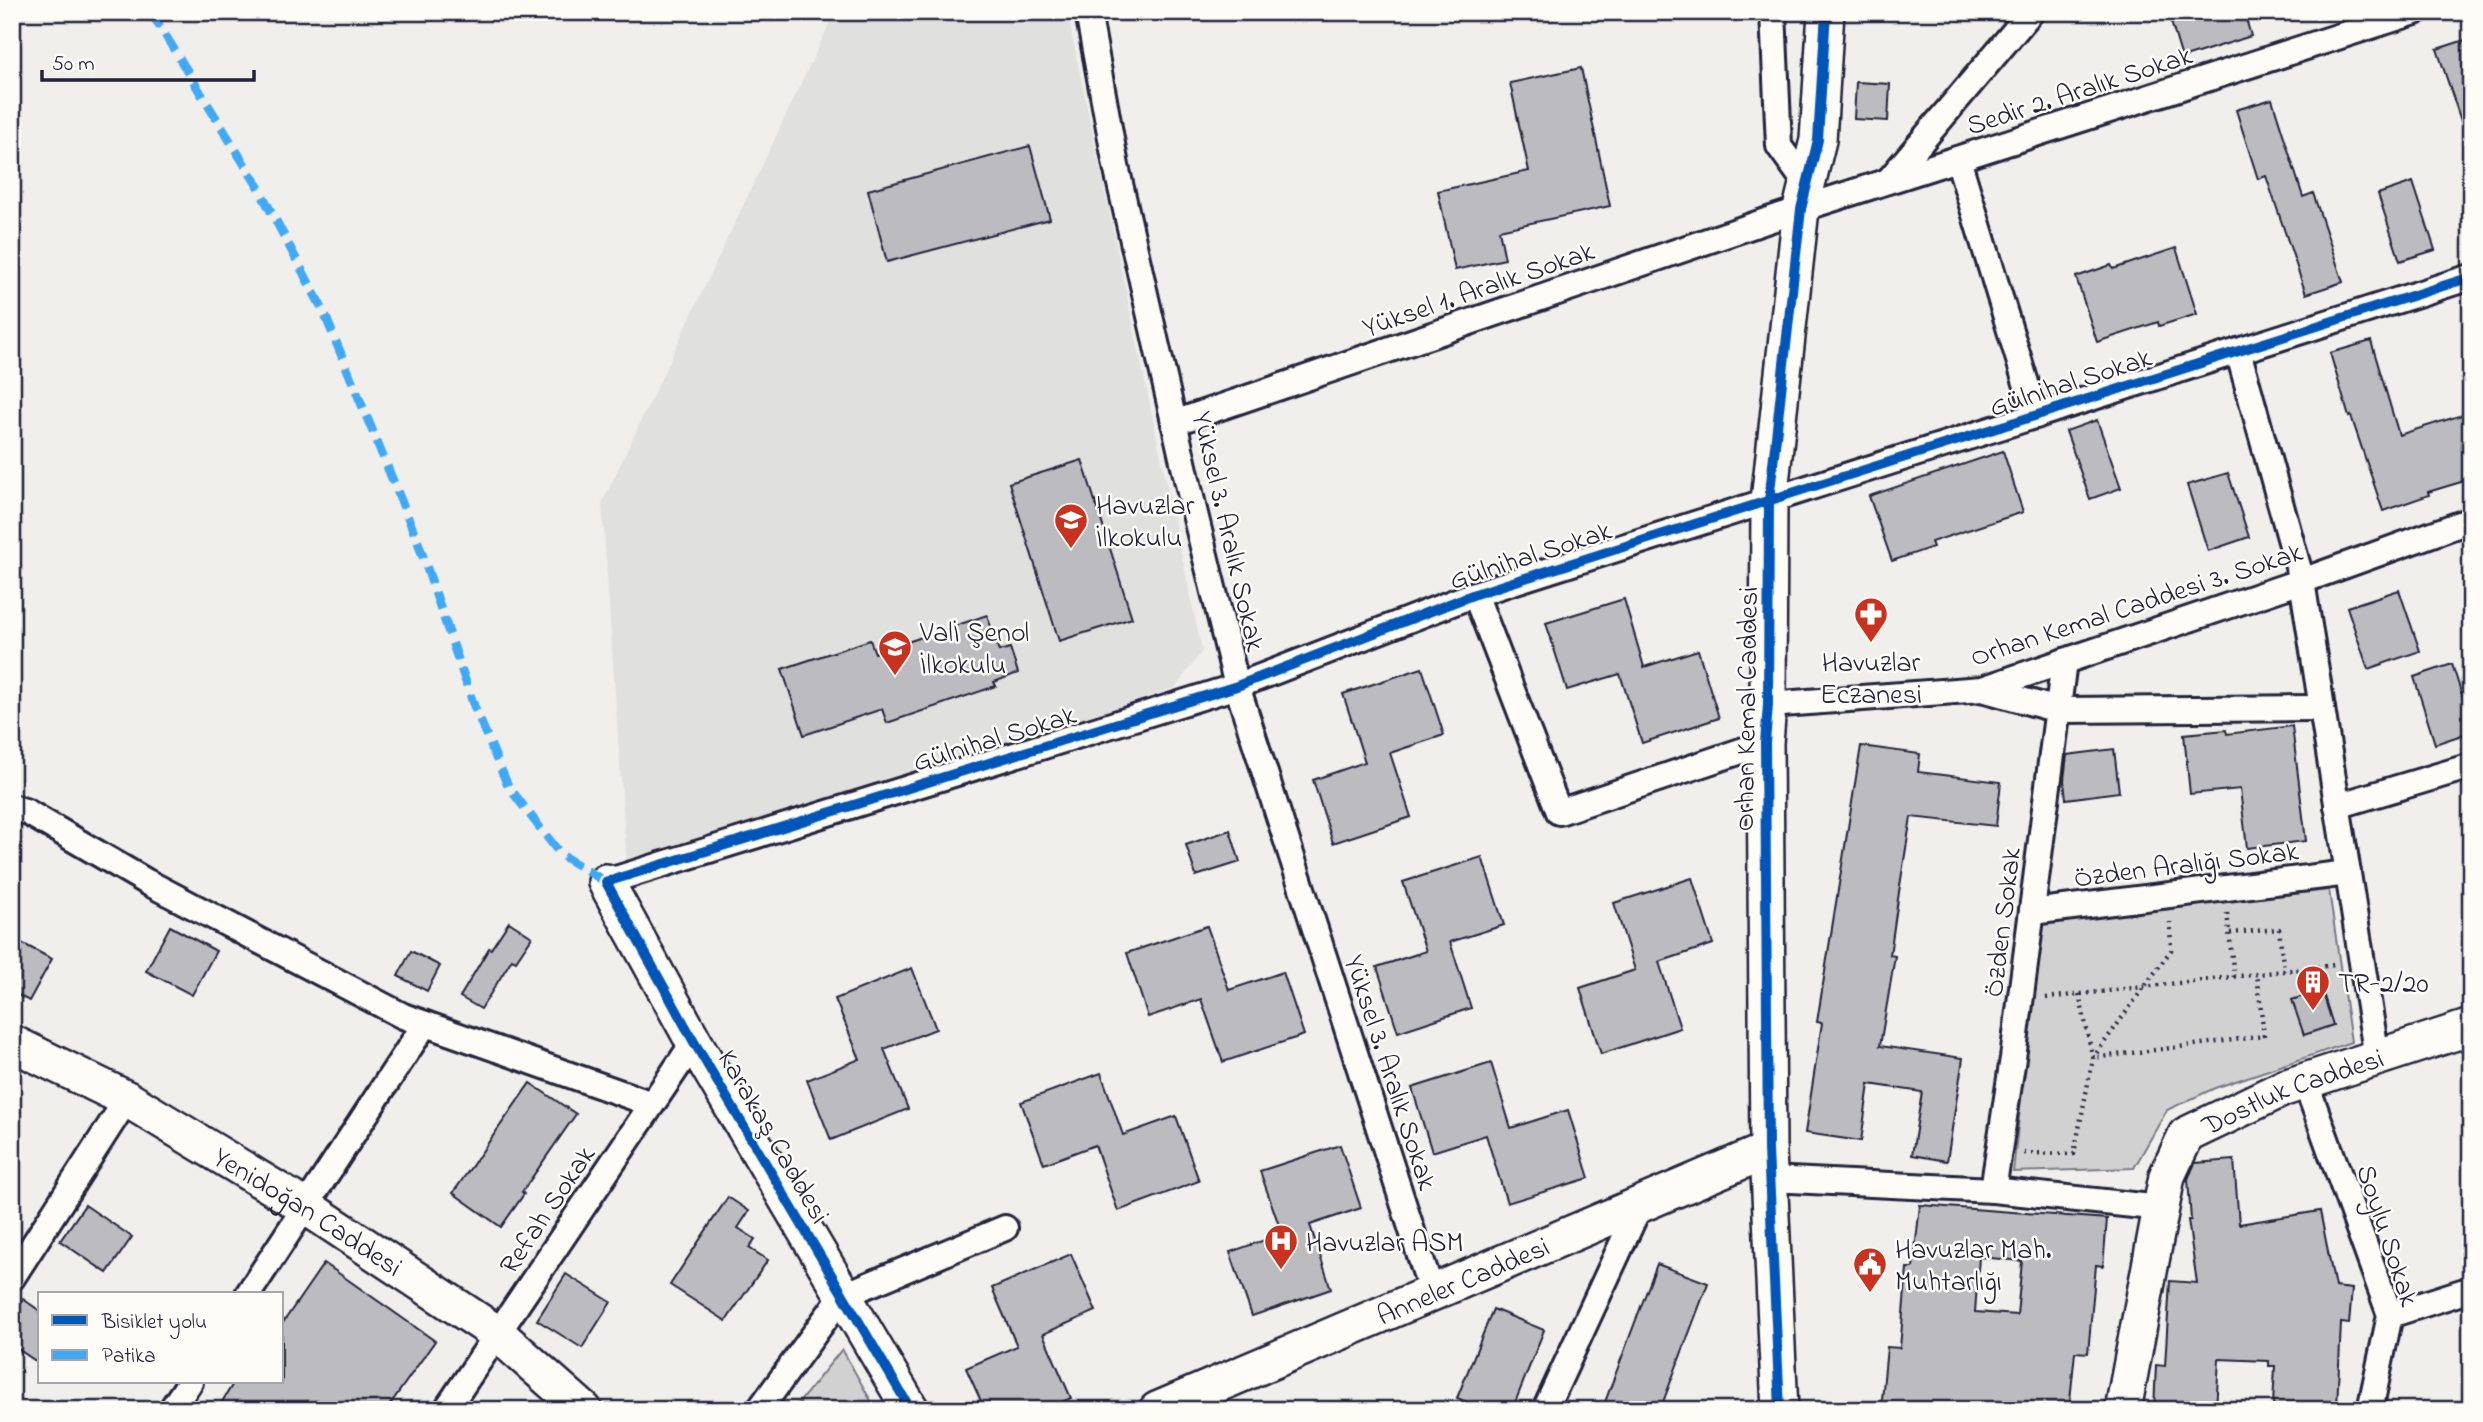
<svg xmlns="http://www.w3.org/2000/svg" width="2483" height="1422" font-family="'Indie Flower',sans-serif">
<rect width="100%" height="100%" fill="#f0efec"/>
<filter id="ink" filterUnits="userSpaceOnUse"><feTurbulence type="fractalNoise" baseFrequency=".0143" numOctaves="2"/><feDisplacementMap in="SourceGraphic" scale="14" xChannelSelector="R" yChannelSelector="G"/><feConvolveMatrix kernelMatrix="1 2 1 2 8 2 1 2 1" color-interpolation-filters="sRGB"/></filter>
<g filter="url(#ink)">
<path fill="#e0e0df" d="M835,12H1067L1202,651L1175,688L627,867L602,503Z"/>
<g fill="#d2d1d1" stroke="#7a7a86" stroke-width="2">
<path d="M2329,890L2351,1042L2215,1088L2167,1110L2134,1168L2013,1172L2040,923Z"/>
<path d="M842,1349L876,1410H793Z"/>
</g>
<g fill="#bcbcc0" stroke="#22223b" stroke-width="2" fill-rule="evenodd">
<path d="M2168,12H2244L2251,36L2182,58Z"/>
<path d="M2471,38V139H2467L2437,49Z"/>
<path d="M1581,68L1610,206L1499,230L1505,259L1455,270L1438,191L1529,171L1510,83Z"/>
<path d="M1856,82L1890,84L1888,121L1854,119Z"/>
<path d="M2272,99L2303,197L2313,193L2343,282L2306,294L2266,176L2258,179L2236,110Z"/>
<path d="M1030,146L1050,219L887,262L868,190Z"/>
<path d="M2413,182L2435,250L2400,261L2378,194Z"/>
<path d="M2176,248L2197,314L2159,326L2158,322L2097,342L2076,277L2111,265L2113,269Z"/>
<path d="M2371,341L2399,435L2471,412V479L2428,492L2429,495L2383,511L2351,416L2349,417L2330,353Z"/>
<path d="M2097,420L2121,488L2090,499L2066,431Z"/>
<path d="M2003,451L2023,512L1931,542L1933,547L1892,561L1869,496Z"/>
<path d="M1082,460L1132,618L1059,641L1009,483Z"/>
<path d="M2228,473L2249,537L2208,551L2187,485Z"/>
<path d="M2399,590L2420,651L2368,669L2347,607Z"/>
<path d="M1624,599L1644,667L1698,650L1719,718L1642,743L1620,674L1567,690L1546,623Z"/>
<path d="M987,615L999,651L1010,648L1018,673L994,682L996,686L887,723L882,709L804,735L782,669L870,640L875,653Z"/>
<path d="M2452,664L2471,723V732L2435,744L2414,677Z"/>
<path d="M1422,668L1444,735L1390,753L1411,817L1333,843L1313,780L1365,762L1343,694Z"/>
<path d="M2292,726L2306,841L2247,848L2240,789L2190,794L2184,734L2226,730L2227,734Z"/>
<path d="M1861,746L1920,754L1918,772L2001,782L1996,826L1911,817L1899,892L1890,955L1895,956L1880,1046L1963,1058L1947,1161L1912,1155L1922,1092L1869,1084L1861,1141L1805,1133L1822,1023L1817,1022Z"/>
<path d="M2114,749L2119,792L2066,799L2064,780L2067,755Z"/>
<path d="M1230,830L1240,862L1196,876L1186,845Z"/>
<path d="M1482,857L1504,925L1450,942L1471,1008L1398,1032L1377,967L1426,951L1403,882Z"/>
<path d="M1692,878L1713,944L1659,962L1680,1028L1601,1054L1580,988L1635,970L1614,903Z"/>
<path d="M509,922L532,937L516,961L512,959L481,1009L460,997L489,948L491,949Z"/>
<path d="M170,926L216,951L192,995L146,971Z"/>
<path d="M1207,926L1229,990L1283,972L1304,1035L1223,1062L1201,999L1148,1017L1127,953Z"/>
<path d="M12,938L52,959L29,1001L12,992Z"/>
<path d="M411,951L440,966L427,991L398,976Z"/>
<path d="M912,968L936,1029L884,1049L908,1109L831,1140L807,1080L860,1059L835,999Z"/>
<path d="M2322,990L2333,1025L2304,1035L2292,1000Z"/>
<path d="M1491,1063L1511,1128L1568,1110L1589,1178L1507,1203L1486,1135L1432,1152L1412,1088Z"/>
<path d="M1101,1073L1123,1135L1176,1116L1199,1181L1118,1211L1095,1145L1044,1164L1021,1102Z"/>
<path d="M530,1083L576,1114L522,1192L524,1194L501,1227L453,1193Z"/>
<path d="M1340,1145L1361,1208L1310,1225L1331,1289L1252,1316L1230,1252L1282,1234L1260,1171Z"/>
<path d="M2234,1160L2239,1224L2320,1211L2335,1287L2352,1289L2349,1324L2341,1323L2337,1407L2273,1405L2275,1366H2269V1361L2219,1359L2216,1410H2154L2156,1365L2165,1366L2170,1281L2197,1283L2188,1220H2191L2188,1179L2195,1163Z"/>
<path d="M728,1197L749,1211L738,1228L755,1239L749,1248L768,1260L726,1321L670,1285Z"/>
<path d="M85,1205L132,1237L107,1273L60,1241Z"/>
<path d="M1920,1205L2107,1219L2103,1266L2096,1265L2088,1353L2075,1352L2069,1410H1881L1887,1347L1900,1348L1907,1268H1913ZM1979,1257L2022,1261L2017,1315L1975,1312Z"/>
<path d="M1071,1254L1096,1311L1043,1334L1071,1398L1044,1410H985L966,1368L1017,1346L992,1288Z"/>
<path d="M324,1263L435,1341L386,1410H217L234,1382H282V1324Z"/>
<path d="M1657,1264L1708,1283L1660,1410H1602Z"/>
<path d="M566,1274L611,1302L582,1348L537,1320Z"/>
<path d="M23,1299L40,1311V1364L12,1345V1316Z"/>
<path d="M1493,1309L1544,1330L1512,1410H1486L1457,1398Z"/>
</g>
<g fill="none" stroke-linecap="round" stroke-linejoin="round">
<g stroke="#22223b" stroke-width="30">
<g id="street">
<path d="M1088,12L1116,166L1194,510L1237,686L1432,1293"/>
<path d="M1773,12L1779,146L1807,185"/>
<path d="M1958,159L2036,416"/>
<path d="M1889,180L2031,12"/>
<path d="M2238,351L2302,581L2377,1058"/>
<path d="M1174,423L1801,209L2415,12"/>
<path d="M1475,594L1559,812L1765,743"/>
<path d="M1982,689L2058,710L2322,708"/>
<path d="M1768,705L1982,689L2302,581L2471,520"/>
<path d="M2337,806L2471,766"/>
<path d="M12,807L27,812L147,882L403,1016L652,1104"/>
<path d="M606,882L1237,686L1475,594L2471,277"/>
<path d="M2032,912L2348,873"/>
<path d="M2305,1081L2390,1315L2370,1410"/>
<path d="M1769,1179L1993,1190L2161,1208"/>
<path d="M1993,1190L2013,1058L2064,661"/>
<path d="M12,1278L127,1099"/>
<path d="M248,1294L425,1024"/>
<path d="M2390,1315L2471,1289"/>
<path d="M171,1410L190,1382"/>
<path d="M446,1410L694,1042"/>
<path d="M759,1410L842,1296L1005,1228"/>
<path d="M1545,1410L1640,1205"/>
</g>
</g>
<g stroke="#22223b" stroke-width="40">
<g id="secondary">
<path d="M606,882L694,1042L911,1410"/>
<path id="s1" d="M12,1043L127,1099L314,1212L498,1334L584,1410"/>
<path id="s2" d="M1157,1410L1768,1150"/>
<path d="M1780,1410L1768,1150L1765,743L1768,705L1769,501L1801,209L1818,140L1826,12"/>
<path id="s3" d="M2123,1410L2167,1176L2186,1135L2284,1088L2471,1027"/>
</g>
</g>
<g stroke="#22223b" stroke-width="4.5" stroke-dasharray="2 5" stroke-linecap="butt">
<path d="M2227,913L2234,977"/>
<path d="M2230,933L2279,929L2284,971"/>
<path d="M2079,994L2093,1058L2264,1036L2257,974"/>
<path d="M2046,998L2336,965"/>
<path d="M2024,1153L2074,1154L2093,1058L2171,950L2170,922"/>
</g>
<use href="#street" stroke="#fdfcf7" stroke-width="24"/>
<use href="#secondary" stroke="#fdfcf7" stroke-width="35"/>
<path stroke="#3fa9f5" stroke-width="9" stroke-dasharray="18 9" stroke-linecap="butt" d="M151,12L256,183L323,310L418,542L474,706L508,786L561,855L606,882"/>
<g stroke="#fdfcf7" stroke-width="15">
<g id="cycleway">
<path d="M911,1410L694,1042L606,882L1237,686L1475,594L2471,277"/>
<path d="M1780,1410L1768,1150L1765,743L1768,705L1769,501L1801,209L1818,140L1826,12"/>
</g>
</g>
<use href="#cycleway" stroke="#0057b8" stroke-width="10"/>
</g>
</g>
<defs>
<g id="school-pin" transform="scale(1.75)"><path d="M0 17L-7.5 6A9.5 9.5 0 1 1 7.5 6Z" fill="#c8321e" stroke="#fdfcf7"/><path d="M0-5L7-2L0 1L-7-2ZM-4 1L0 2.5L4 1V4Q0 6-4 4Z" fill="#fff"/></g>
<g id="pharmacy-pin" transform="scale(1.75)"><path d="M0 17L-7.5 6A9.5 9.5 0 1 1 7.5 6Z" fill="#c8321e" stroke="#fdfcf7"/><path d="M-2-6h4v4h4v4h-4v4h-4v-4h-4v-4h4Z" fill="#fff"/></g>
<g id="building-pin" transform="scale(1.75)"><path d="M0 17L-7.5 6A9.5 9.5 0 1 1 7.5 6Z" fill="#c8321e" stroke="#fdfcf7"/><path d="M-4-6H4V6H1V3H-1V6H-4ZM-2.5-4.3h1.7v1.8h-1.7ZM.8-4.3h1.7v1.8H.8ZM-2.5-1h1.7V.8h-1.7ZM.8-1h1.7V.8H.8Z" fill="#fff"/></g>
<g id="hospital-pin" transform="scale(1.75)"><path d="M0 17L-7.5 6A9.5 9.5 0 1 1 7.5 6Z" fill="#c8321e" stroke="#fdfcf7"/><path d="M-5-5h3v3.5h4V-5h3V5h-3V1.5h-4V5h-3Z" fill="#fff"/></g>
<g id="civic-pin" transform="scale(1.75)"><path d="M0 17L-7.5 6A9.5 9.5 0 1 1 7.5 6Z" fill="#c8321e" stroke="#fdfcf7"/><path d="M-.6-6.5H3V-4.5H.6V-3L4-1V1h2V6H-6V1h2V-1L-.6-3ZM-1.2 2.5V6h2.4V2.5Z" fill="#fff"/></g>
</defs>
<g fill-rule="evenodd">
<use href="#school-pin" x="1071" y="520"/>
<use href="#pharmacy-pin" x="1871" y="614"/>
<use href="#school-pin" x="895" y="647"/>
<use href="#building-pin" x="2313" y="982"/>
<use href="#hospital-pin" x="1281" y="1241"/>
<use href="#civic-pin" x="1870" y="1264"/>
</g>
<g text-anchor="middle" stroke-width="5" stroke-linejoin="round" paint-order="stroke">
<g font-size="28" fill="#22223b" stroke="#fdfcf7">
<text transform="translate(2079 89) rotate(-18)" y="10">Sedir 2. Aralık Sokak</text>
<text transform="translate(1478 288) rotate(-19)" y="10">Yüksel 1. Aralık Sokak</text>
<text transform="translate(2070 381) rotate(-18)" y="10">Gülnihal Sokak</text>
<text transform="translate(1230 531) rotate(77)" y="10">Yüksel 3. Aralık Sokak</text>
<text transform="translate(1530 554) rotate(-18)" y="10">Gülnihal Sokak</text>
<text transform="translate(2136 603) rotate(-18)" y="10">Orhan Kemal Caddesi 3. Sokak</text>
<text transform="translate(1745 709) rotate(-89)" y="10">Orhan Kemal Caddesi</text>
<text transform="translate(994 737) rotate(-17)" y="10">Gülnihal Sokak</text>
<text transform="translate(2186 863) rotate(-7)" y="10">Özden Aralığı Sokak</text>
<text transform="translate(2001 922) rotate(-83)" y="10">Özden Sokak</text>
<text transform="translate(1392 1072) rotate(72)" y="10">Yüksel 3. Aralık Sokak</text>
<text dy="10" stroke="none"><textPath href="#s3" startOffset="399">Dostluk Caddesi</textPath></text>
<text transform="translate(775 1136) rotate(60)" y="10">Karakaş Caddesi</text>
<text transform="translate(546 1209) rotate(-56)" y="10">Refah Sokak</text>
<text dy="10" stroke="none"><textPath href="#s1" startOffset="341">Yenidoğan Caddesi</textPath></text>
<text transform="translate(2389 1235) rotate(72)" y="10">Soylu Sokak</text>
<text dy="10" stroke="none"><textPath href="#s2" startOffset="332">Anneler Caddesi</textPath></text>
</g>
<g font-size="28" fill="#22223b" stroke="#fdfcf7" text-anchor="start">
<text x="1096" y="514">Havuzlar<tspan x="1096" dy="32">İlkokulu</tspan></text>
<text x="920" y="641">Valİ Şenol<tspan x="920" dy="32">İlkokulu</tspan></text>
<text x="1871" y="671" text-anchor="middle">Havuzlar<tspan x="1871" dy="32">Eczanesi</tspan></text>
<text x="2338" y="992">TR-2/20</text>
<text x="1306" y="1251">Havuzlar ASM</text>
<text x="1895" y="1258">Havuzlar Mah.<tspan x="1895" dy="32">Muhtarlığı</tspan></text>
</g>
</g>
<rect width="2483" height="1422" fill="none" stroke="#fdfcf7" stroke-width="42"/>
<rect x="21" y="21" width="2441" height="1380" fill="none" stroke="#22223b" stroke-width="2.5" filter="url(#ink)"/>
<rect x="38" y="1292" width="245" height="91" fill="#fdfcf7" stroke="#a5a5ac" stroke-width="2"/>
<rect x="52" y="1315" width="35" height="10" fill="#0057b8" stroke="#a5a5ac" stroke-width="2"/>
<text x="102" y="1328" font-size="21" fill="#22223b">Bisiklet yolu</text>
<rect x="52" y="1350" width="35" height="10" fill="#3fa9f5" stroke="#a5a5ac" stroke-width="2"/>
<text x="102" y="1362" font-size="21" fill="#22223b">Patika</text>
<path d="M42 70v10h212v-10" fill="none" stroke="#22223b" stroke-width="3.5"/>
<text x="52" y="70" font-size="21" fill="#22223b" stroke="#fdfcf7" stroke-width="5" paint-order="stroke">50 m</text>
</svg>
